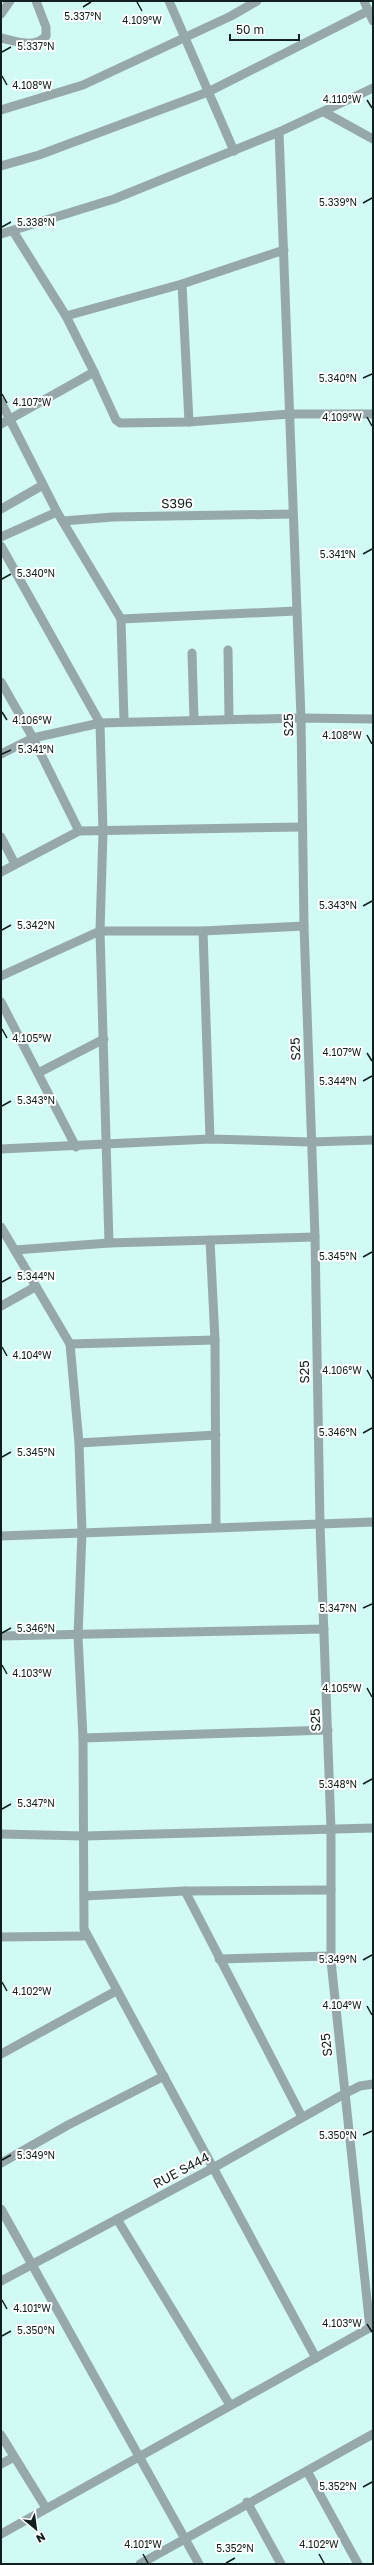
<svg xmlns="http://www.w3.org/2000/svg" width="374" height="2565" font-family="'Golos Text',sans-serif">
<rect width="100%" height="100%" fill="#d1faf4"/>
<g fill="none" stroke-linecap="round" stroke-linejoin="round">
<g stroke="#97a8ab" stroke-width="9">
<path d="M169,1L234,151"/>
<path d="M364,1L373,21"/>
<path d="M1,14L10,1"/>
<path d="M1,38C16,41 35,49 46,36V27L36,1"/>
<path d="M1,110L83,85L231,16L257,1"/>
<path d="M324,112L373,139"/>
<path d="M279,132L301,718L304,926L315,1237L320,1524L331,1830V1961L370,2328"/>
<path d="M1,166L39,155L208,92L368,11"/>
<path d="M13,231L66,316L94,372"/>
<path d="M1,234L114,199L279,132L373,88"/>
<path d="M182,284L189,422"/>
<path d="M66,316L182,284L284,250"/>
<path d="M1,402L57,512L121,619L124,721"/>
<path d="M1,424L94,372L116,420L120,423L189,422L290,414H373"/>
<path d="M1,509L43,485"/>
<path d="M63,521L113,517L293,514"/>
<path d="M1,537L57,512"/>
<path d="M1,546L100,723L103,832L100,931L109,1243"/>
<path d="M121,619L296,611"/>
<path d="M228,650L229,719"/>
<path d="M192,653L194,720"/>
<path d="M1,682L33,738L79,831"/>
<path d="M1,754L33,738L100,723L301,718L373,719"/>
<path d="M1,837L15,864"/>
<path d="M1,872L79,831L302,827"/>
<path d="M203,931L210,1139"/>
<path d="M1,976L100,931H203L304,926"/>
<path d="M1,1002L76,1147"/>
<path d="M38,1073L104,1039"/>
<path d="M1,1149L210,1139L311,1142L373,1140"/>
<path d="M1,1227L70,1344L79,1443L82,1532L78,1636L83,1738L84,1929L316,2358"/>
<path d="M210,1240L215,1340L216,1527"/>
<path d="M15,1250L109,1243L315,1237"/>
<path d="M1,1306L35,1287"/>
<path d="M70,1344L215,1340"/>
<path d="M79,1443L216,1435"/>
<path d="M1,1536L373,1522"/>
<path d="M1,1636L324,1629"/>
<path d="M83,1738L328,1730"/>
<path d="M1,1834L84,1836L373,1828"/>
<path d="M185,1891L302,2117"/>
<path d="M84,1896L185,1891L331,1890"/>
<path d="M1,1937L86,1936"/>
<path d="M219,1959L331,1956"/>
<path d="M1,2054L116,1991"/>
<path d="M1,2163L68,2125L164,2076"/>
<path d="M1,2209L199,2564"/>
<path d="M117,2219L230,2405"/>
<path d="M1,2281L213,2168L344,2094L360,2086L373,2084"/>
<path d="M1,2435L46,2508"/>
<path d="M1,2464L14,2457"/>
<path d="M307,2471L358,2564"/>
<path d="M247,2502L281,2564"/>
<path d="M1,2534L373,2326"/>
<path d="M140,2564L373,2434"/>
</g>
</g>
<path fill="none" stroke="#11201e" stroke-width="1.5" d="M137,2L142,11M83,7L91,2M2,52L11,47M2,76L7,85M367,100L372,108M363,203L372,198M2,227L11,222M363,378L372,374M2,394L7,403M367,417L372,426M363,554L372,549M2,579L11,574M2,712L7,720M367,735L372,744M2,754L11,750M363,906L372,901M2,930L11,925M2,1029L7,1038M367,1053L372,1061M363,1081L372,1076M2,1106L11,1101M363,1257L372,1252M2,1282L11,1277M2,1347L7,1356M367,1370L372,1379M363,1433L372,1428M2,1457L11,1452M363,1608L372,1604M2,1633L11,1628M2,1665L7,1674M367,1688L372,1697M363,1784L372,1779M2,1809L11,1804M363,1960L372,1955M2,1982L7,1991M367,2006L372,2015M363,2135L372,2131M2,2160L11,2155M2,2300L7,2309M367,2324L372,2332M2,2336L11,2331M363,2487L372,2482M143,2554L148,2563M319,2554L324,2563M226,2563L235,2558"/>
<g text-anchor="middle" stroke-width="4" stroke-linejoin="round" paint-order="stroke">
<g font-size="13" fill="#11201e" stroke="#fefefe">
<text transform="translate(177 503) rotate(-1)" y="5">S396</text>
<text transform="translate(288 725) rotate(-91)" y="5">S25</text>
<text transform="translate(295 1049) rotate(-92)" y="5">S25</text>
<text transform="translate(304 1372) rotate(-91)" y="5">S25</text>
<text transform="translate(315 1720) rotate(-92)" y="5">S25</text>
<text transform="translate(326 2045) rotate(-96)" y="5">S25</text>
<text transform="translate(181 2170) rotate(-28)" y="5">RUE S444</text>
</g>
</g>
<g font-size="10" text-anchor="middle" fill="#11201e" stroke="#fefefe" stroke-width="4" stroke-linejoin="round" paint-order="stroke">
<text x="83" y="20">5.337°N</text>
<text x="142" y="24">4.109°W</text>
<text x="36" y="50">5.337°N</text>
<text x="32" y="89">4.108°W</text>
<text x="342" y="103">4.110°W</text>
<text x="338" y="206">5.339°N</text>
<text x="36" y="226">5.338°N</text>
<text x="338" y="382">5.340°N</text>
<text x="32" y="406">4.107°W</text>
<text x="342" y="421">4.109°W</text>
<text x="338" y="558">5.341°N</text>
<text x="36" y="577">5.340°N</text>
<text x="32" y="724">4.106°W</text>
<text x="342" y="739">4.108°W</text>
<text x="36" y="753">5.341°N</text>
<text x="338" y="909">5.343°N</text>
<text x="36" y="929">5.342°N</text>
<text x="32" y="1042">4.105°W</text>
<text x="342" y="1056">4.107°W</text>
<text x="338" y="1085">5.344°N</text>
<text x="36" y="1104">5.343°N</text>
<text x="338" y="1260">5.345°N</text>
<text x="36" y="1280">5.344°N</text>
<text x="32" y="1359">4.104°W</text>
<text x="342" y="1374">4.106°W</text>
<text x="338" y="1436">5.346°N</text>
<text x="36" y="1456">5.345°N</text>
<text x="338" y="1612">5.347°N</text>
<text x="36" y="1632">5.346°N</text>
<text x="32" y="1677">4.103°W</text>
<text x="342" y="1692">4.105°W</text>
<text x="338" y="1788">5.348°N</text>
<text x="36" y="1807">5.347°N</text>
<text x="338" y="1963">5.349°N</text>
<text x="32" y="1995">4.102°W</text>
<text x="342" y="2009">4.104°W</text>
<text x="338" y="2139">5.350°N</text>
<text x="36" y="2159">5.349°N</text>
<text x="32" y="2312">4.101°W</text>
<text x="342" y="2327">4.103°W</text>
<text x="36" y="2334">5.350°N</text>
<text x="338" y="2490">5.352°N</text>
<text x="143" y="2548">4.101°W</text>
<text x="319" y="2548">4.102°W</text>
<text x="235" y="2552">5.352°N</text>
</g>
<rect width="374" height="2565" fill="none" stroke="#11201e" stroke-width="4"/>
<g transform="translate(36 2529) rotate(151)" stroke="#fefefe" stroke-width="3" paint-order="stroke">
<path d="M0-3L7 15L0 10L-7 15Z" fill="#11201e"/>
<text y="-6" font-size="11" font-weight="bold" text-anchor="middle" fill="#11201e">N</text>
</g>
<path d="M230 34v6h69v-6" fill="none" stroke="#11201e" stroke-width="2"/>
<text x="236" y="34" font-size="12" fill="#11201e" stroke="#fefefe" stroke-width="3" paint-order="stroke">50 m</text>
</svg>
